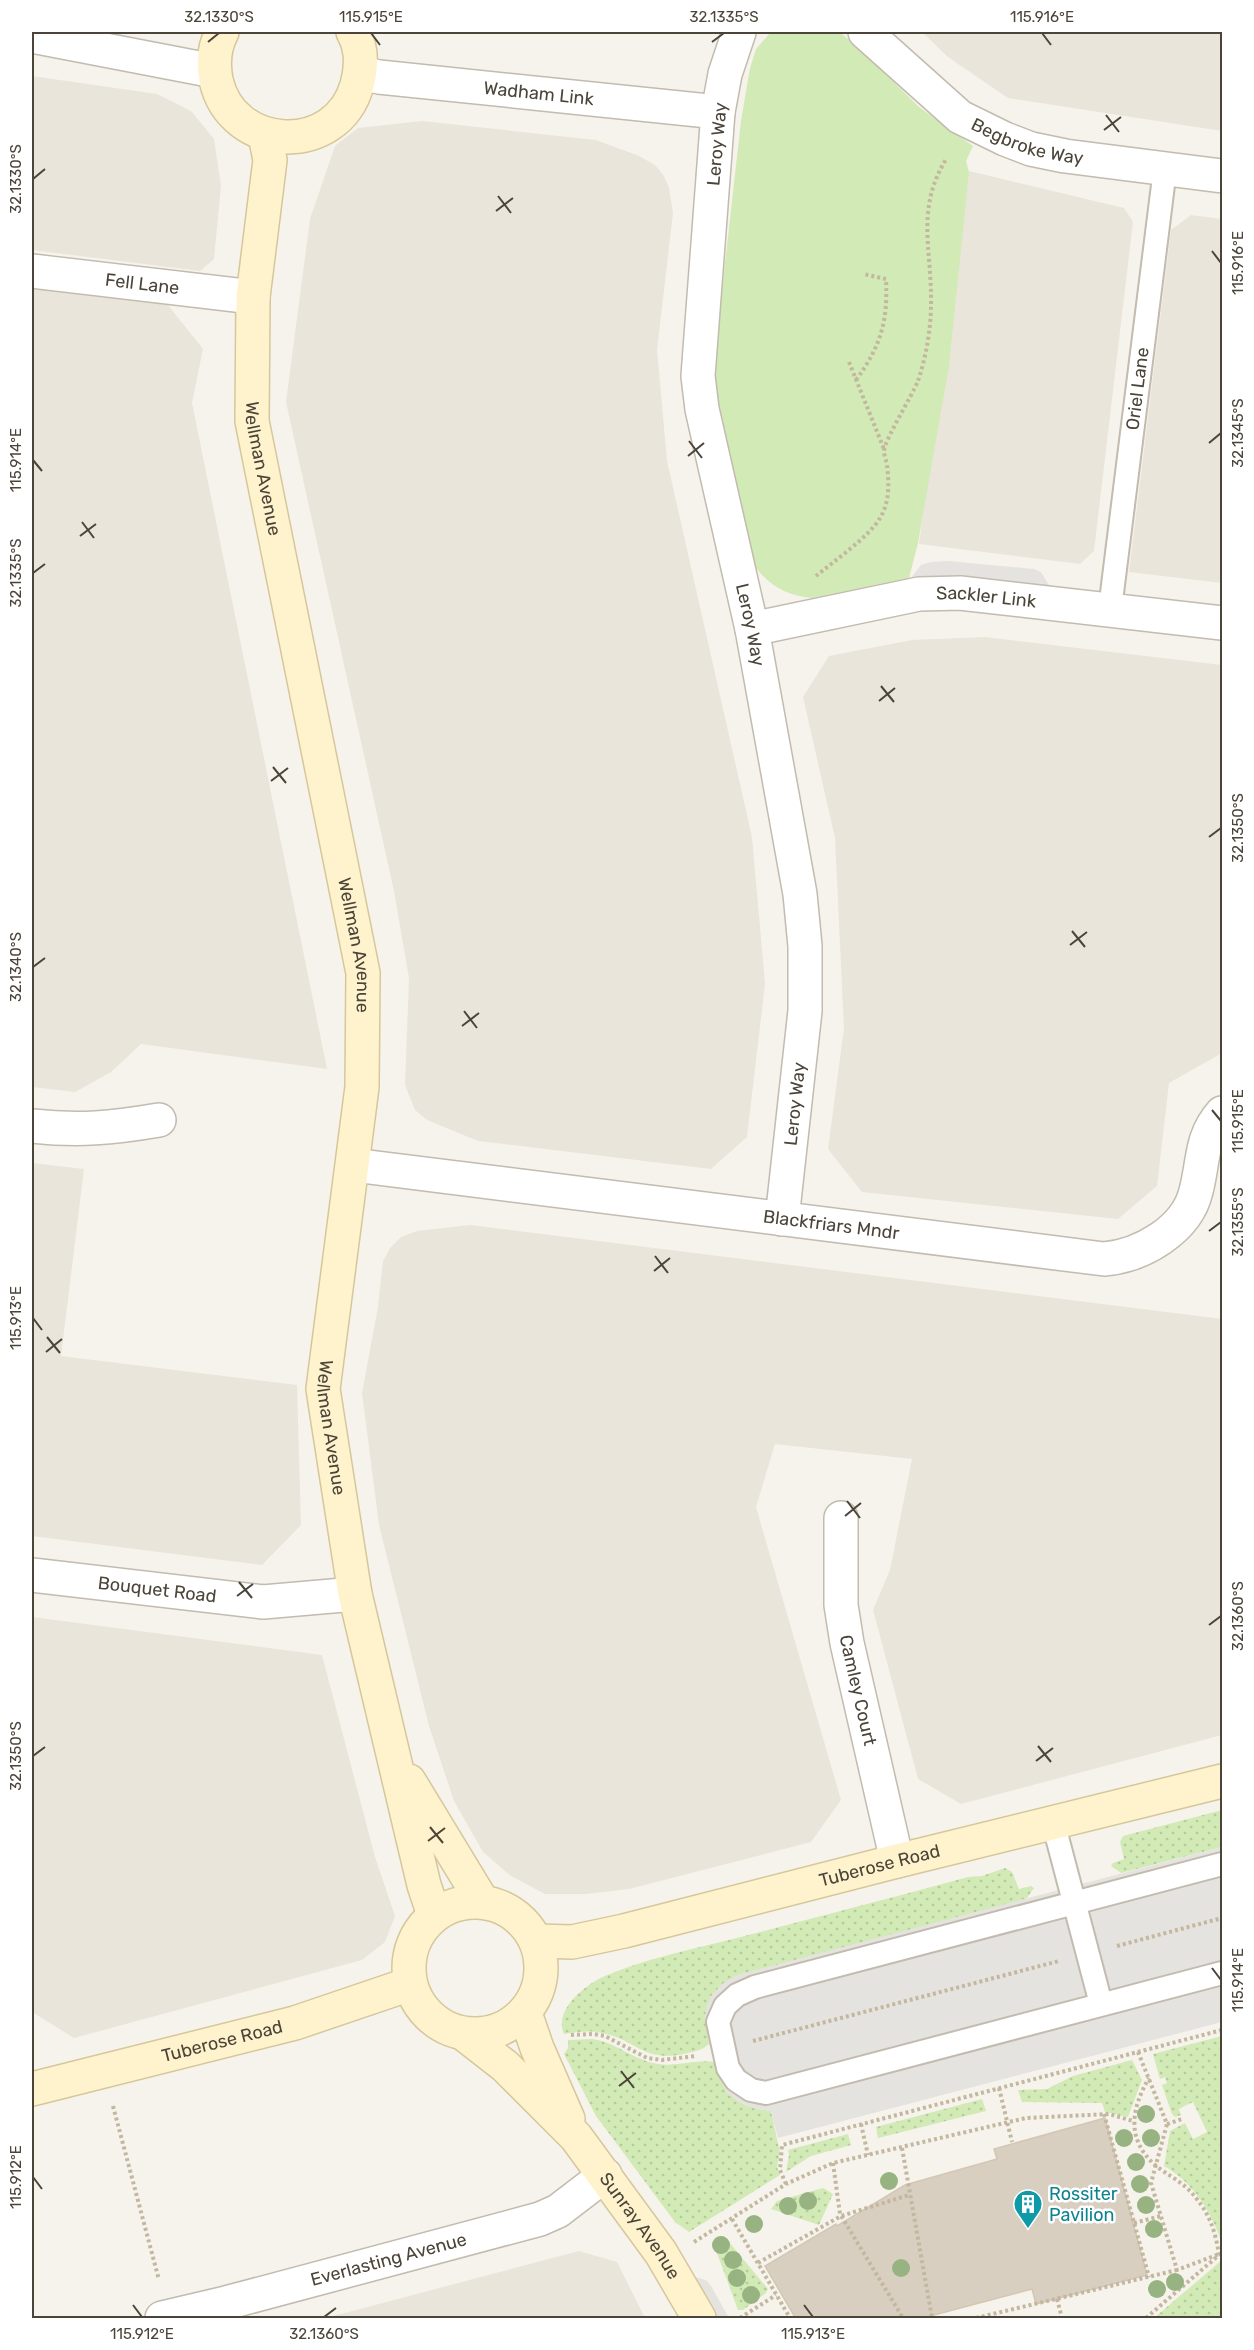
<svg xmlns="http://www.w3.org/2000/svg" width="1254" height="2350" font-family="Rubik,sans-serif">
<defs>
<pattern id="grass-dots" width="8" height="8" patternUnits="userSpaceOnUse" patternTransform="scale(1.5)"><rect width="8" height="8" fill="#d2eab5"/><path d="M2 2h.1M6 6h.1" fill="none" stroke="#b6ca9c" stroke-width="1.8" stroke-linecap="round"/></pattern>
</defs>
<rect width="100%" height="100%" fill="#f6f3ec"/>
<g fill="#eae5da">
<path d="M922,32H1222V131L1008,98L948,57Z"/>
<path d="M32,76L157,94L191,111L214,139L221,186L214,259L200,271L32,250Z"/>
<path d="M422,121L596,140L639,156L655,165L664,176L669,188L673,213L657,350L667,461L752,837L765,984L747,1137L711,1169L478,1141L427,1120L415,1110L405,1085L409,978L394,891L286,402L310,219L335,146L358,128Z"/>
<path d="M969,171L1124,208L1133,222L1094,551L1080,564L919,544Z"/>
<path d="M1191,215L1222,219V583L1129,572L1171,230Z"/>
<path d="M32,289L168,305L203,349L192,403L327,1069L141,1044L111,1072L75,1092L32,1087Z"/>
<path d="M985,637L1222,665V1053L1169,1083L1157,1186L1118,1219L862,1192L828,1149L844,1028L835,838L803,697L829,656L912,640Z"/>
<path d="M32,1163L84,1169L61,1356L297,1385L301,1525L262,1565L32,1536Z"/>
<path d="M470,1225L1222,1319V1735L961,1804L918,1779L873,1610L890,1570L912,1459L775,1444L756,1507L841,1800L811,1842L629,1889L586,1894H545L511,1876L483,1852L454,1801L429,1726L379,1525L362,1393L378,1307L383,1261L390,1248L401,1237L417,1231Z"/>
<path d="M32,1617L322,1655L375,1857L395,1916L385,1942L362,1960L74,2038L32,2012Z"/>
<path d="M579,2251L617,2262L645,2318H326Z"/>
</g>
<g fill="url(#grass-dots)">
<path d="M1222,1810V1847L1121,1873L1111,1866L1113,1863L1124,1859L1120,1842L1123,1836Z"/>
<path d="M1005,1868L1012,1872L1019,1889L1031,1886L1034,1888L1027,1898L705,2015L709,2044C702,2050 697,2051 688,2053C643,2064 638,2040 602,2033C590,2030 577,2032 564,2034C553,2010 586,1984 605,1976C647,1958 694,1949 737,1938C814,1918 891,1898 968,1877L982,1876Z"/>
<path d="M1222,2036V2243C1211,2212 1194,2183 1164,2166L1170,2131L1185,2123L1193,2139L1207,2132L1193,2102L1179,2109L1181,2115L1175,2117L1172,2114L1162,2085L1167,2083L1165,2077L1160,2079L1153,2054Z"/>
<path d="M592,2039C616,2042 633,2060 658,2064C677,2067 696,2059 715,2062C726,2096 735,2106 771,2111L780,2153L777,2167L780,2175L689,2232L675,2222L596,2116L564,2054L568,2048V2040Z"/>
<path d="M1132,2060L1142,2080L1128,2117L1105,2112L1102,2103L1022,2102L1018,2090L1047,2089L1073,2076Z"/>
<path d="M982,2099L986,2111L878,2138L876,2127Z"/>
<path d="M848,2134L851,2145L811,2156L786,2172L789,2155L788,2150Z"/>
<path d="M823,2188L833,2194L819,2225L771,2209L777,2201Z"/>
<path d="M718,2236H724L768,2289L766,2293L743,2310H738L714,2245L715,2238Z"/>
<path d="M1222,2260V2318H1154Z"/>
</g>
<path fill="#d2eab5" d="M771,32H839L856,45L919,107L973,146L966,161L969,172L949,366L918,543L909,578L812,598C784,596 765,583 750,559L714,386L715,352L741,121L750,68L756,49Z"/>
<g fill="#e5e3e0">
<path d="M948,561L1034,569L1041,572L1050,587L1002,580L965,577L911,578L921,565L931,562Z"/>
<path d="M1222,1847V2022L778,2138L771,2111L753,2108L736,2100L726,2092L721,2080L709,2044L705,2015L710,1997L722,1984L737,1975Z"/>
<path d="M691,2276L706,2280L711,2286L729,2318H713Z"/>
</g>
<path fill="#d8cfc1" stroke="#d3c7b4" stroke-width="1.5" d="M1105,2118L1147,2275L1036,2304L1032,2289L919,2319H796L765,2266L836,2224L837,2226L905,2185L997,2159L994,2149Z"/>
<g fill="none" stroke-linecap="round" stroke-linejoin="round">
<g stroke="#c2bbae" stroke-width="26">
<g id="lane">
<path id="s1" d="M1110,609L1165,169"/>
<path d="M1053,1822L1101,2004"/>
<path d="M1222,1864L755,1987L737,1995L725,2006L718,2022L728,2068L736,2080L751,2090L766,2093L1222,1973"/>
</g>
</g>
<g stroke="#c2bbae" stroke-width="36">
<g id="street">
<path id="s2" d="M739,32L725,74L718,112L698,376L702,409L752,629L800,894L805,946V1011L782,1219"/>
<path id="s3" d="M865,32L960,117L1005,139L1031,149L1065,156L1222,176"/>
<path d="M32,36L214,71"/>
<path id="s4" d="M360,73L379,77L718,112"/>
<path id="s5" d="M32,271L253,297"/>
<path id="s6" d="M752,629L919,594L960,593L1222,623"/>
<path d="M32,1126C79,1131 112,1128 159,1120"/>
<path id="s7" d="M353,1165L1104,1259C1141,1256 1187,1230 1196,1191C1204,1161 1200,1138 1222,1113"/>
<path id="s8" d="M841,1518V1605L847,1643L897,1861"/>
<path id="s9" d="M32,1575L263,1602L355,1594"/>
<path id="s10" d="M162,2318L226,2303L540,2219L558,2211L605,2175"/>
</g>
</g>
<g stroke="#d6c79b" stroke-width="36">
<g id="secondary">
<path d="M222,32C214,47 213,64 216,80C232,153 337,157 357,85C362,67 362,48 353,32"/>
<path id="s11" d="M265,135L270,160L253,297L252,421L363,973L362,1087L323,1389L355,1594L424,1885L434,1915"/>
<path d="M409,1781L482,1901"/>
<circle cx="475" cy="1968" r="66"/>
<path id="s12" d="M537,1941L572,1942L624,1931L897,1861L1222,1781"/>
<path d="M525,2013L537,2048L568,2119"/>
<path id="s13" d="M464,2034L505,2066L576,2137L661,2253L699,2318"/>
<path id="s14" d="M32,2089L295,2023L410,1984"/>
</g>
</g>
<g stroke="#c4b79f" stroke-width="4" stroke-dasharray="3 3" stroke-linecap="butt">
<path d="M849,362L884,449"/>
<path d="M856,380C881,346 888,321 886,279L863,274"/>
<path d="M816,576C834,561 869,537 880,518C890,502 889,482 887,465C886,460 884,455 884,451C885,439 912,396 918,381C926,357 931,329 931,304C932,250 915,208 947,158"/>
<path d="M1117,1946L1222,1918"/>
<path d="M571,2035L593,2034L605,2036L647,2058L662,2060L696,2056"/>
<path d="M753,2041L1059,1961"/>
<path d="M1138,2052L1167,2124L1151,2183L1177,2270L1222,2253"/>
<path d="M999,2088L1012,2142"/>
<path d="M113,2106L159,2280"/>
<path d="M1104,2114L1149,2277"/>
<path d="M861,2124L868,2155"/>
<path d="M1167,2124L1182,2119"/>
<path d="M902,2148L932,2318"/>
<path d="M833,2163L840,2214L903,2318"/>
<path d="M786,2184L780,2170L782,2145L1222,2030"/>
<path d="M732,2219L790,2318"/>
<path d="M1134,2223L1161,2216"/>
<path d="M694,2242L786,2184L833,2163L1026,2118L1109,2114L1133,2121"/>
<path d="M758,2263L841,2216L909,2195"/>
<path d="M1057,2299L1062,2318"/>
<path d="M740,2318L776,2295"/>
<path d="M976,2318L1177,2270"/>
<path d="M1146,2318L1219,2255C1215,2228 1208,2210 1189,2190C1179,2180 1166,2174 1155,2165C1126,2139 1131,2109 1149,2078"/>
</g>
<use href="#lane" stroke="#fff" stroke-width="22"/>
<use href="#street" stroke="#fff" stroke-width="33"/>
<use href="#secondary" stroke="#fff3cd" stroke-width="33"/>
</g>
<g fill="#97b381">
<circle cx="1146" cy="2114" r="9"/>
<circle cx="1124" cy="2138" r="9"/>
<circle cx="1151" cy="2138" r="9"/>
<circle cx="1136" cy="2162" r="9"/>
<circle cx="889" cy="2181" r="9"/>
<circle cx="1140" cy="2184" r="9"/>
<circle cx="808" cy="2201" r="9"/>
<circle cx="1146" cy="2205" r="9"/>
<circle cx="788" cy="2206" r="9"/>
<circle cx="754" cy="2224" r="9"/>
<circle cx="1154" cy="2229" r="9"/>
<circle cx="721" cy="2245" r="9"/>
<circle cx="733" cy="2260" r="9"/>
<circle cx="901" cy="2268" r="9"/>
<circle cx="737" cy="2278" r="9"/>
<circle cx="1175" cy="2282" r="9"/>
<circle cx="1157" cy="2289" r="9"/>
<circle cx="751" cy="2295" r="9"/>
</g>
<path fill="none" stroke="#4b4439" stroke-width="2" d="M371,33L380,45M1042,33L1051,45M208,42L219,33M712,42L724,33M1106,115L1119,132M1104,130L1121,117M33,179L45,169M498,196L511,213M496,211L513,198M1212,251L1221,263M689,441L702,458M1209,443L1221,433M688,456L704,443M33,460L42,471M82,522L94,538M80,536L96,524M33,573L45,564M881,686L894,702M879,701L895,688M273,767L286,783M271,781L288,768M1209,837L1221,828M1072,931L1085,947M1070,945L1087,932M33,967L45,958M464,1011L477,1028M462,1026L479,1013M1212,1110L1221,1121M1209,1231L1221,1222M655,1256L668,1273M654,1271L670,1258M33,1318L42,1330M47,1337L60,1353M46,1352L62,1339M847,1501L860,1518M845,1516L861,1503M239,1582L252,1598M237,1596L253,1584M1209,1625L1221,1616M1038,1746L1051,1762M33,1756L45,1747M1036,1761L1053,1748M430,1827L443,1843M428,1841L445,1828M1212,1968L1221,1980M621,2071L634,2088M619,2086L636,2073M33,2177L42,2189M133,2305L142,2317M804,2305L813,2317M324,2317L336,2308"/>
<defs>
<g id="building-pin" transform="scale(1.5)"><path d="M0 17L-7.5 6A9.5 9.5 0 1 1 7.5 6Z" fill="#0f9aa8" stroke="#fff"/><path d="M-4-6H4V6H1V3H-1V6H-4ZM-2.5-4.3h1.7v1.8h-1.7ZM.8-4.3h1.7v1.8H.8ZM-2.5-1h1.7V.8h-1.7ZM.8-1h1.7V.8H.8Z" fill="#fff"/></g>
</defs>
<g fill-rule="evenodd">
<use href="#building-pin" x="1028" y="2204"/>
</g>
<g text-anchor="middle" stroke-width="5" stroke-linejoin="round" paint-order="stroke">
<g font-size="18" fill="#4b4439" stroke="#fff">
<text dy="6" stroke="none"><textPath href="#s4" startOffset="180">Wadham Link</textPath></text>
<text dy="6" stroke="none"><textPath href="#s3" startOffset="200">Begbroke Way</textPath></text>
<text transform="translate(717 144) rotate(-85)" y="6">Leroy Way</text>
<text dy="6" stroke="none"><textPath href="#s5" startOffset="111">Fell Lane</textPath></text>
<text dy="6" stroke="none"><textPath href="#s1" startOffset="222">Oriel Lane</textPath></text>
<text dy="6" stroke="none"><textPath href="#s11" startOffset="336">Wellman Avenue</textPath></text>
<text dy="6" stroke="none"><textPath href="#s6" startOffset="238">Sackler Link</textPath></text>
<text dy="6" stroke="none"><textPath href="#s2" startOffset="602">Leroy Way</textPath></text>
<text dy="6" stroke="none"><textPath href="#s11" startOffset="822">Wellman Avenue</textPath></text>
<text transform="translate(795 1104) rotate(-84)" y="6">Leroy Way</text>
<text dy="6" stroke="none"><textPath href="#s7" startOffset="482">Blackfriars Mndr</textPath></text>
<text dy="6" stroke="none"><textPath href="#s11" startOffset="1308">Wellman Avenue</textPath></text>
<text dy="6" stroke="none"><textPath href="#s9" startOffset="126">Bouquet Road</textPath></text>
<text dy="6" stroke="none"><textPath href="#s8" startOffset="174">Camley Court</textPath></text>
<text dy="6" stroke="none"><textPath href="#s12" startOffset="352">Tuberose Road</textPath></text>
<text dy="6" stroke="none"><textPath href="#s14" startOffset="196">Tuberose Road</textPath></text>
<text dy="6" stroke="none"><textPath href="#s13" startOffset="262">Sunray Avenue</textPath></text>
<text dy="6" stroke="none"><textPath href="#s10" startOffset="234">Everlasting Avenue</textPath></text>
</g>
<g font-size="18" fill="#0d838f" stroke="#fff" text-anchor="start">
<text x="1049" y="2200">Rossiter<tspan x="1049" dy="21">Pavilion</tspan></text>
</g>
</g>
<rect width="1254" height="2350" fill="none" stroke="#ffffff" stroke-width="66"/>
<rect x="33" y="33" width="1188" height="2284" fill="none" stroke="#4b4439" stroke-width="2"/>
<g font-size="15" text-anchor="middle" fill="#4b4439">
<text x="219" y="22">32.1330°S</text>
<text x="371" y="22">115.915°E</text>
<text x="724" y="22">32.1335°S</text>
<text x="1042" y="22">115.916°E</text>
<text transform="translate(16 179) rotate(-90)" y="5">32.1330°S</text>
<text transform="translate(1238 263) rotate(-90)" y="5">115.916°E</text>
<text transform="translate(1238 433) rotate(-90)" y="5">32.1345°S</text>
<text transform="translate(16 460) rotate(-90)" y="5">115.914°E</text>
<text transform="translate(16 573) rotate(-90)" y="5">32.1335°S</text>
<text transform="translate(1238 828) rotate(-90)" y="5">32.1350°S</text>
<text transform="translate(16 967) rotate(-90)" y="5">32.1340°S</text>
<text transform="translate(1238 1121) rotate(-90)" y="5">115.915°E</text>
<text transform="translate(1238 1222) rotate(-90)" y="5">32.1355°S</text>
<text transform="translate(16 1318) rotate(-90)" y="5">115.913°E</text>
<text transform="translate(1238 1616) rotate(-90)" y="5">32.1360°S</text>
<text transform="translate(16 1756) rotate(-90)" y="5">32.1350°S</text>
<text transform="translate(1238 1980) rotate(-90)" y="5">115.914°E</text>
<text transform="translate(16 2177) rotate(-90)" y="5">115.912°E</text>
<text x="142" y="2339">115.912°E</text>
<text x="324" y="2339">32.1360°S</text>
<text x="813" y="2339">115.913°E</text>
</g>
</svg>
